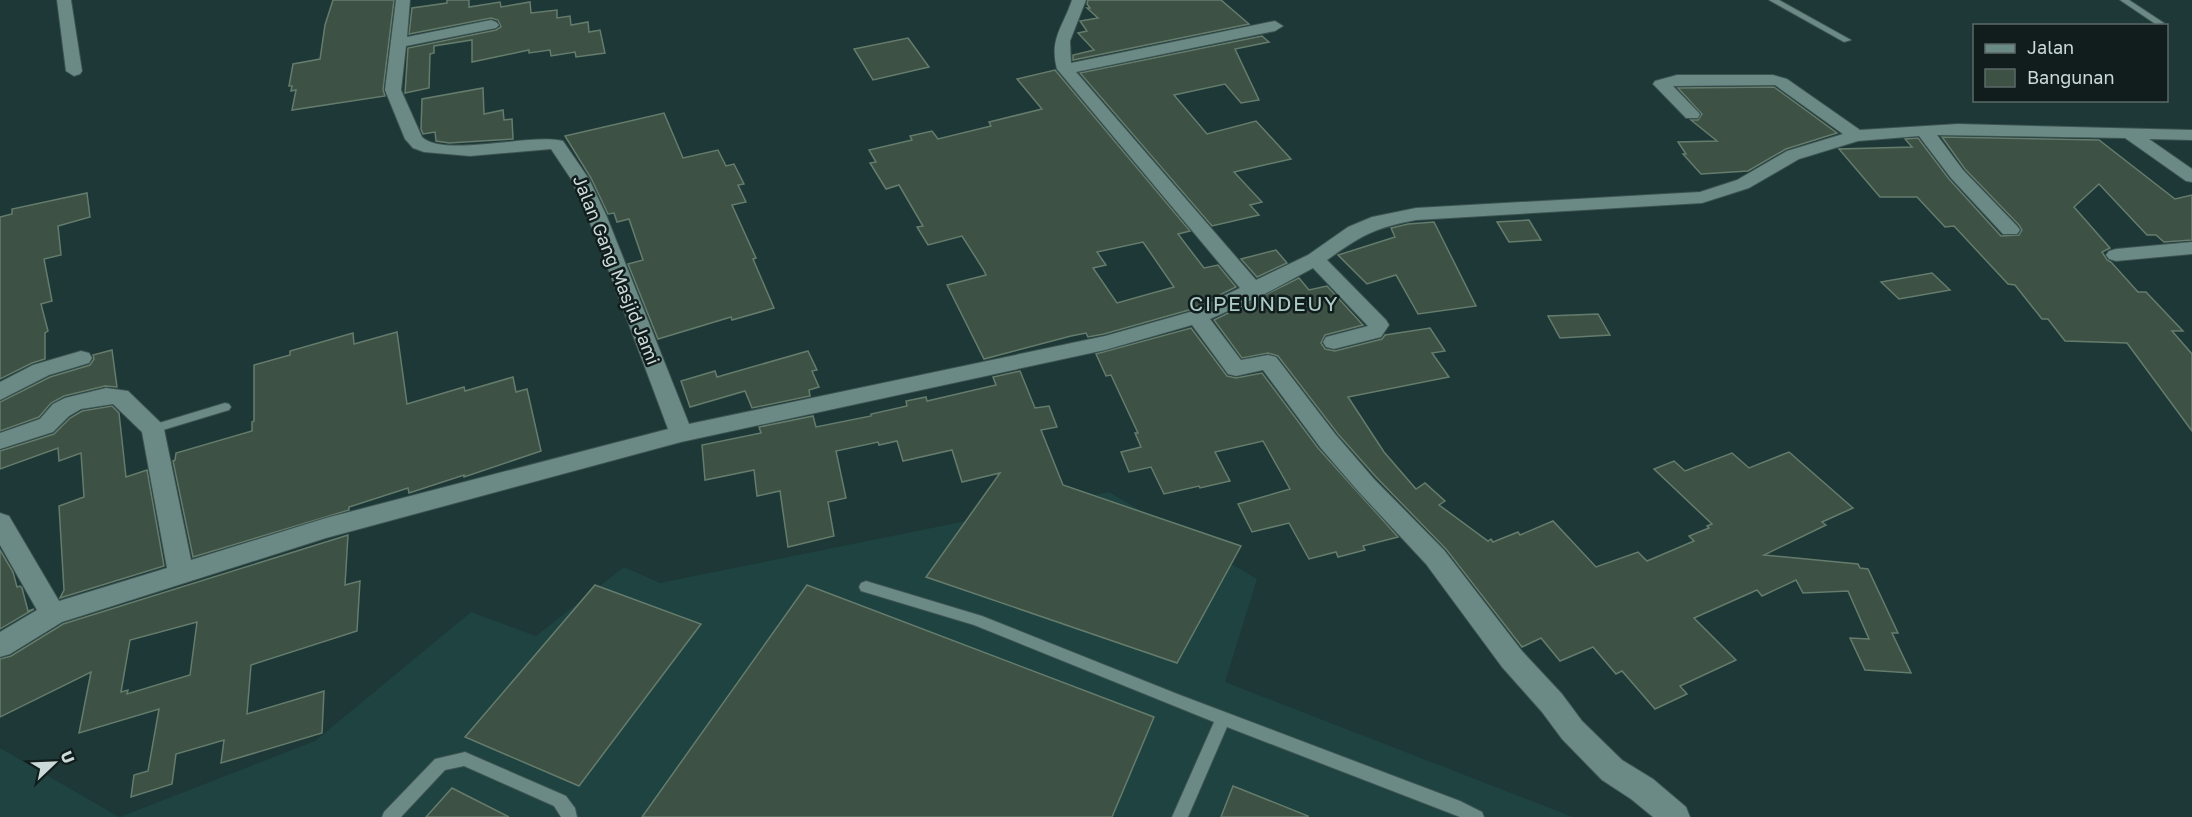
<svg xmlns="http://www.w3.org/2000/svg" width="2192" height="817" font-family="'Golos Text',sans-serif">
<rect width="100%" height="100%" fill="#1d3836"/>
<g fill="#1e4340">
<path d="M1109,492L1257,579L1225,682L1573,817H120L315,741L471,612L536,636L624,567L660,583Z"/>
<path d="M0,748L119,817H0Z"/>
</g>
<g fill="#3d5245" stroke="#657c6d" stroke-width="1.5" fill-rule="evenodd">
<path d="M333,0H394L383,90L385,96L292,110L296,90L291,91L292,86H289L293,64L320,59L325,25Z"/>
<path d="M447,0H469V7L500,2L501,7L530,2L531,13L557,10V18L570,16L571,25L588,22L589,32L600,30L605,53L576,57L575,52L551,56L550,50L529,53V50L472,62V40L434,46V53L430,54L429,88L405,93L408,48L496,30L501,27L498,20L491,18L409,34L412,8L447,3Z"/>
<path d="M1088,0H1221L1249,24L1073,60V55L1094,50L1078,33L1087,31L1080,21L1098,18L1087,8H1090L1087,4Z"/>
<path d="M1262,36L1269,42L1235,49L1259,100L1241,103L1225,84L1174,95L1207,134L1256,121L1291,159L1234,172L1262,202L1250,205L1259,215L1212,226L1080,73Z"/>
<path d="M908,38L929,67L873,80L854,49Z"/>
<path d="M1055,70L1190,231L1178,234L1204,268L1218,265L1236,287L1189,310L1104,334L1088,337L1086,333L1071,336L984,359L947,285L986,275L983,269L962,236L928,245L917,227L923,226L899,185L886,189L870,163L876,162L869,150L912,140L910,136L932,131L938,139L991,126L989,122L1042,109L1017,79ZM1143,242L1174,287L1117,303L1093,268L1106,265L1097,252Z"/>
<path d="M1774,87L1837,133L1786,149L1748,171L1701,174L1683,154H1686L1678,142L1717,141L1691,120H1698L1702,114L1678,88Z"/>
<path d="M483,88L484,114L503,110L504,120L512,119L513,139L449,143L436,141L435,132L423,134L421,129L422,99Z"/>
<path d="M664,113L683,158L718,150L726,166L734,164L744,184L738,185L746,202L732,205L756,258L753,259L774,308L732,320L731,317L658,339L628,264L643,260L629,219L617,222L614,213L608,214L591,178L565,136Z"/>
<path d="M1942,137L2099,140L2175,199L2192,195V240L2164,242L2156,235H2147L2099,184L2074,207L2110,248L2102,252L2107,260L2111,262L2138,292H2146L2183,331H2172L2192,354V431L2127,343L2065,341L2048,319H2042L2015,285L2008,284L1954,226L1945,227L1917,197H1880L1839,149L1912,147L1905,139L1918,138L1949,179L2001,236L2019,235L2022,230L2019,225L1965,169Z"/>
<path d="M87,193L90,217L58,226L61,255L44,259L52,301L41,304L48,331L45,333V359L32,363L0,379V217L12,214V209Z"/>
<path d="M1529,220L1541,240L1509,242L1497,222Z"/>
<path d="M1434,222L1476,306L1418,314L1396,275L1367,284L1338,255L1395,237L1391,228L1408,224Z"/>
<path d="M1276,250L1287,263L1257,277L1241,259Z"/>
<path d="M1932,273L1950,290L1899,299L1881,282Z"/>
<path d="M1299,278L1309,290L1327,286L1363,325L1325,335L1321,343L1325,349L1335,351L1382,339L1385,335L1430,328L1445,351L1432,353L1449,377L1348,397L1384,452L1416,489L1425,483L1445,501L1439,505L1488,541L1491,539L1493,542L1518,532L1520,535L1553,521L1596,567L1638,552L1647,561L1694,541L1689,536L1709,528L1707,526L1712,524L1654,469L1674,461L1685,471L1732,453L1749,468L1789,452L1853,508L1822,522L1826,525L1764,555L1858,564L1860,568L1868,569L1898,633H1892L1911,673L1865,670L1850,638L1869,639L1848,591L1803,593L1796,580L1762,596L1757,590L1694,618L1736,660L1680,686L1687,694L1655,709L1622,671L1616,674L1593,647L1560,661L1541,638L1522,647L1446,549L1376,477L1338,434L1278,356L1268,353L1242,358L1214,320Z"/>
<path d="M1598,314L1610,335L1560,338L1548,316Z"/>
<path d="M1191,328L1227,376L1236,378L1262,373L1318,448L1398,537L1363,546L1365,550L1338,557L1336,552L1309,559L1289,523L1252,532L1238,504L1290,489L1263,441L1215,452L1230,481L1200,488L1199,486L1164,494L1151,467L1129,472L1121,452L1141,447L1135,433H1138L1111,375L1106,376L1096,354Z"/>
<path d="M397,332L407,404L464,387L465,391L513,377L516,392L527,389L541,451L464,477V475L409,493L408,488L349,507V510L193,557L173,461L175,460L176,453L252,431V422L254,421V365L290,355V351L353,333L354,344Z"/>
<path d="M112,350L117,387L105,386L64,396L51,403L39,417L0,431V402L50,377L90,365L94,359L93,355Z"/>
<path d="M808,351L817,370L812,371L819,387L809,390L810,396L752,408L745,391L690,407L681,381L715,371L717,377Z"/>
<path d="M1020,371L1035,408L1049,406L1057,427L1041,430L1063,485L1241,546L1177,663L926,577L1000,473L962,482L952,450L903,461L897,441L879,445L878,442L836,451L846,498L828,502L834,536L788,547L780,491L757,496L754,470L705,480L702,445L761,433L759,427L813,416L816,427L871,416V414L907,406L906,401L926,397L927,401L996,385L993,377Z"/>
<path d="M112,406L119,413L126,477L147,470L164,566L60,598L64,590L59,506L84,497L81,453L59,461L58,448L0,469V451L54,434L70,418L82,411Z"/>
<path d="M348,535L345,585L360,581L357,631L251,665L247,714L324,691L322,733L221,763L224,740L176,754L172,784L131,797L134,775L148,771L159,709L79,733L91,672L0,717V659L11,656L63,624ZM197,622L190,675L127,694L128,690L121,692L130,640Z"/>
<path d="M0,550L13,572L17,587L20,586L22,588L28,611L34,609L0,629Z"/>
<path d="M595,585L701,624L579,786L465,737Z"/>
<path d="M807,585L1154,717L1112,817H642Z"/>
<path d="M1233,786L1308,816V817H1221Z"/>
<path d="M452,788L509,817H426Z"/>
</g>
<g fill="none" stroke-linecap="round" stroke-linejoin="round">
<g stroke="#3c5351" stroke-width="2">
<g id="lane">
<path d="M1769,0H1779L1851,40L1844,42Z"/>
<path d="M2120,0H2129L2164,23L2157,25Z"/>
<path d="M225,403L229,404L231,407L229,410L153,433L147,429L149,426Z"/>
<path d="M866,581L982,616L1180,695L1460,801L1482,812L1484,817H1460L1227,727L1188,817H1172L1214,722L974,625L861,591L859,587L861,583Z"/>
<path d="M465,752L566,796L575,808L577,817H561L554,806L464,766L445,770L401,817H382L384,812L435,759Z"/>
</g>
</g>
<g stroke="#3c5351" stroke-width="2">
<g id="street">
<path d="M57,0H71L82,71L80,74L74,76L66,71Z"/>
<path d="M396,0H410L407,37L491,20L496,22L499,25L496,28L406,46L401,90L422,137C443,158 531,133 563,141L589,179L607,217L689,424L1105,336L1190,312L1240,288L1057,69C1049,39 1063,27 1072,0H1086L1070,41L1071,63L1275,21L1283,26L1275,31L1076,72L1256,280L1308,255L1348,227L1372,217L1416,208L1700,192L1737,180L1787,151L1843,134L1775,85L1673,86L1700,114L1698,118H1686L1653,84L1655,81L1677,75H1773L1787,79L1860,130L1958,124L2192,130V140L2149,139L2192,169V182L2186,181L2125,138L1937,135L1963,170L2017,226L2020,230L2017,234H2003L1951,178L1919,136L1858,141L1799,159L1749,188L1702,203L1416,220C1374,228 1362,235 1327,260L1386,320L1389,325L1381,337L1334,349L1326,347L1323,342L1326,337L1368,326L1313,268L1261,296L1210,319L1241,360L1268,355L1276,357L1336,435L1374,479L1444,550L1522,651L1562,694L1582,721L1622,760L1653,779L1686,807L1690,817H1653L1631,799L1602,780L1562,739L1542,712L1502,667L1426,564L1358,491L1320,447L1263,370L1236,376L1228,374L1192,325L1105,350L681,442L326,538L62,622L10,654L0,657V632L37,610L0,545V513L9,516L59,601L167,568L142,432L113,404L81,409L69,416L53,432L0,449V433L40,419L53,404L65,398L106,388L128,391L161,423L164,429L191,560L326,518L668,429L598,242L571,179L551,149L470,156L424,152L413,148L405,139L385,90Z"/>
<path d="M2192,242V254L2116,261L2109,259L2106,255L2109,251L2116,249Z"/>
<path d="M81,351L89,353L92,358L89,363L49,375L0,400V382L33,365Z"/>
</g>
</g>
<use href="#lane" fill="#6b8985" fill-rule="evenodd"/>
<use href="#street" fill="#6b8985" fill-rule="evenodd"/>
</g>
<g text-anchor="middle" stroke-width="5" stroke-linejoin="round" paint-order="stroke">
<g font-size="18" fill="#cbdad8" stroke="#111d1c">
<text transform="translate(616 270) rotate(68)" y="6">Jalan Gang Masjid Jami</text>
</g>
<g font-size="21" letter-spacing="1.5" fill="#adccc8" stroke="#111d1c">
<text x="1264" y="311">CIPEUNDEUY</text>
</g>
</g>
<rect x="1973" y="24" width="195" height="78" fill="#111d1c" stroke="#5b6967" stroke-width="1.5"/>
<rect x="1985" y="44" width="30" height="9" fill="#6b8985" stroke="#5b6967" stroke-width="1.5"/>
<text x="2027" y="54" font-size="18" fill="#cbdad8">Jalan</text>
<rect x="1985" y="69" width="30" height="18" fill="#3d5245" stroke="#5b6967" stroke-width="1.5"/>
<text x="2027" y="84" font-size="18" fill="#cbdad8">Bangunan</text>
<g transform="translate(54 763) rotate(67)" stroke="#111d1c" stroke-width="4.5" paint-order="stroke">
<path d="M0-4.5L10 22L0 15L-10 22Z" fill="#cbdad8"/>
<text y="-9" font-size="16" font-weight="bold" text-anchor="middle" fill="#cbdad8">U</text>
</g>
</svg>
